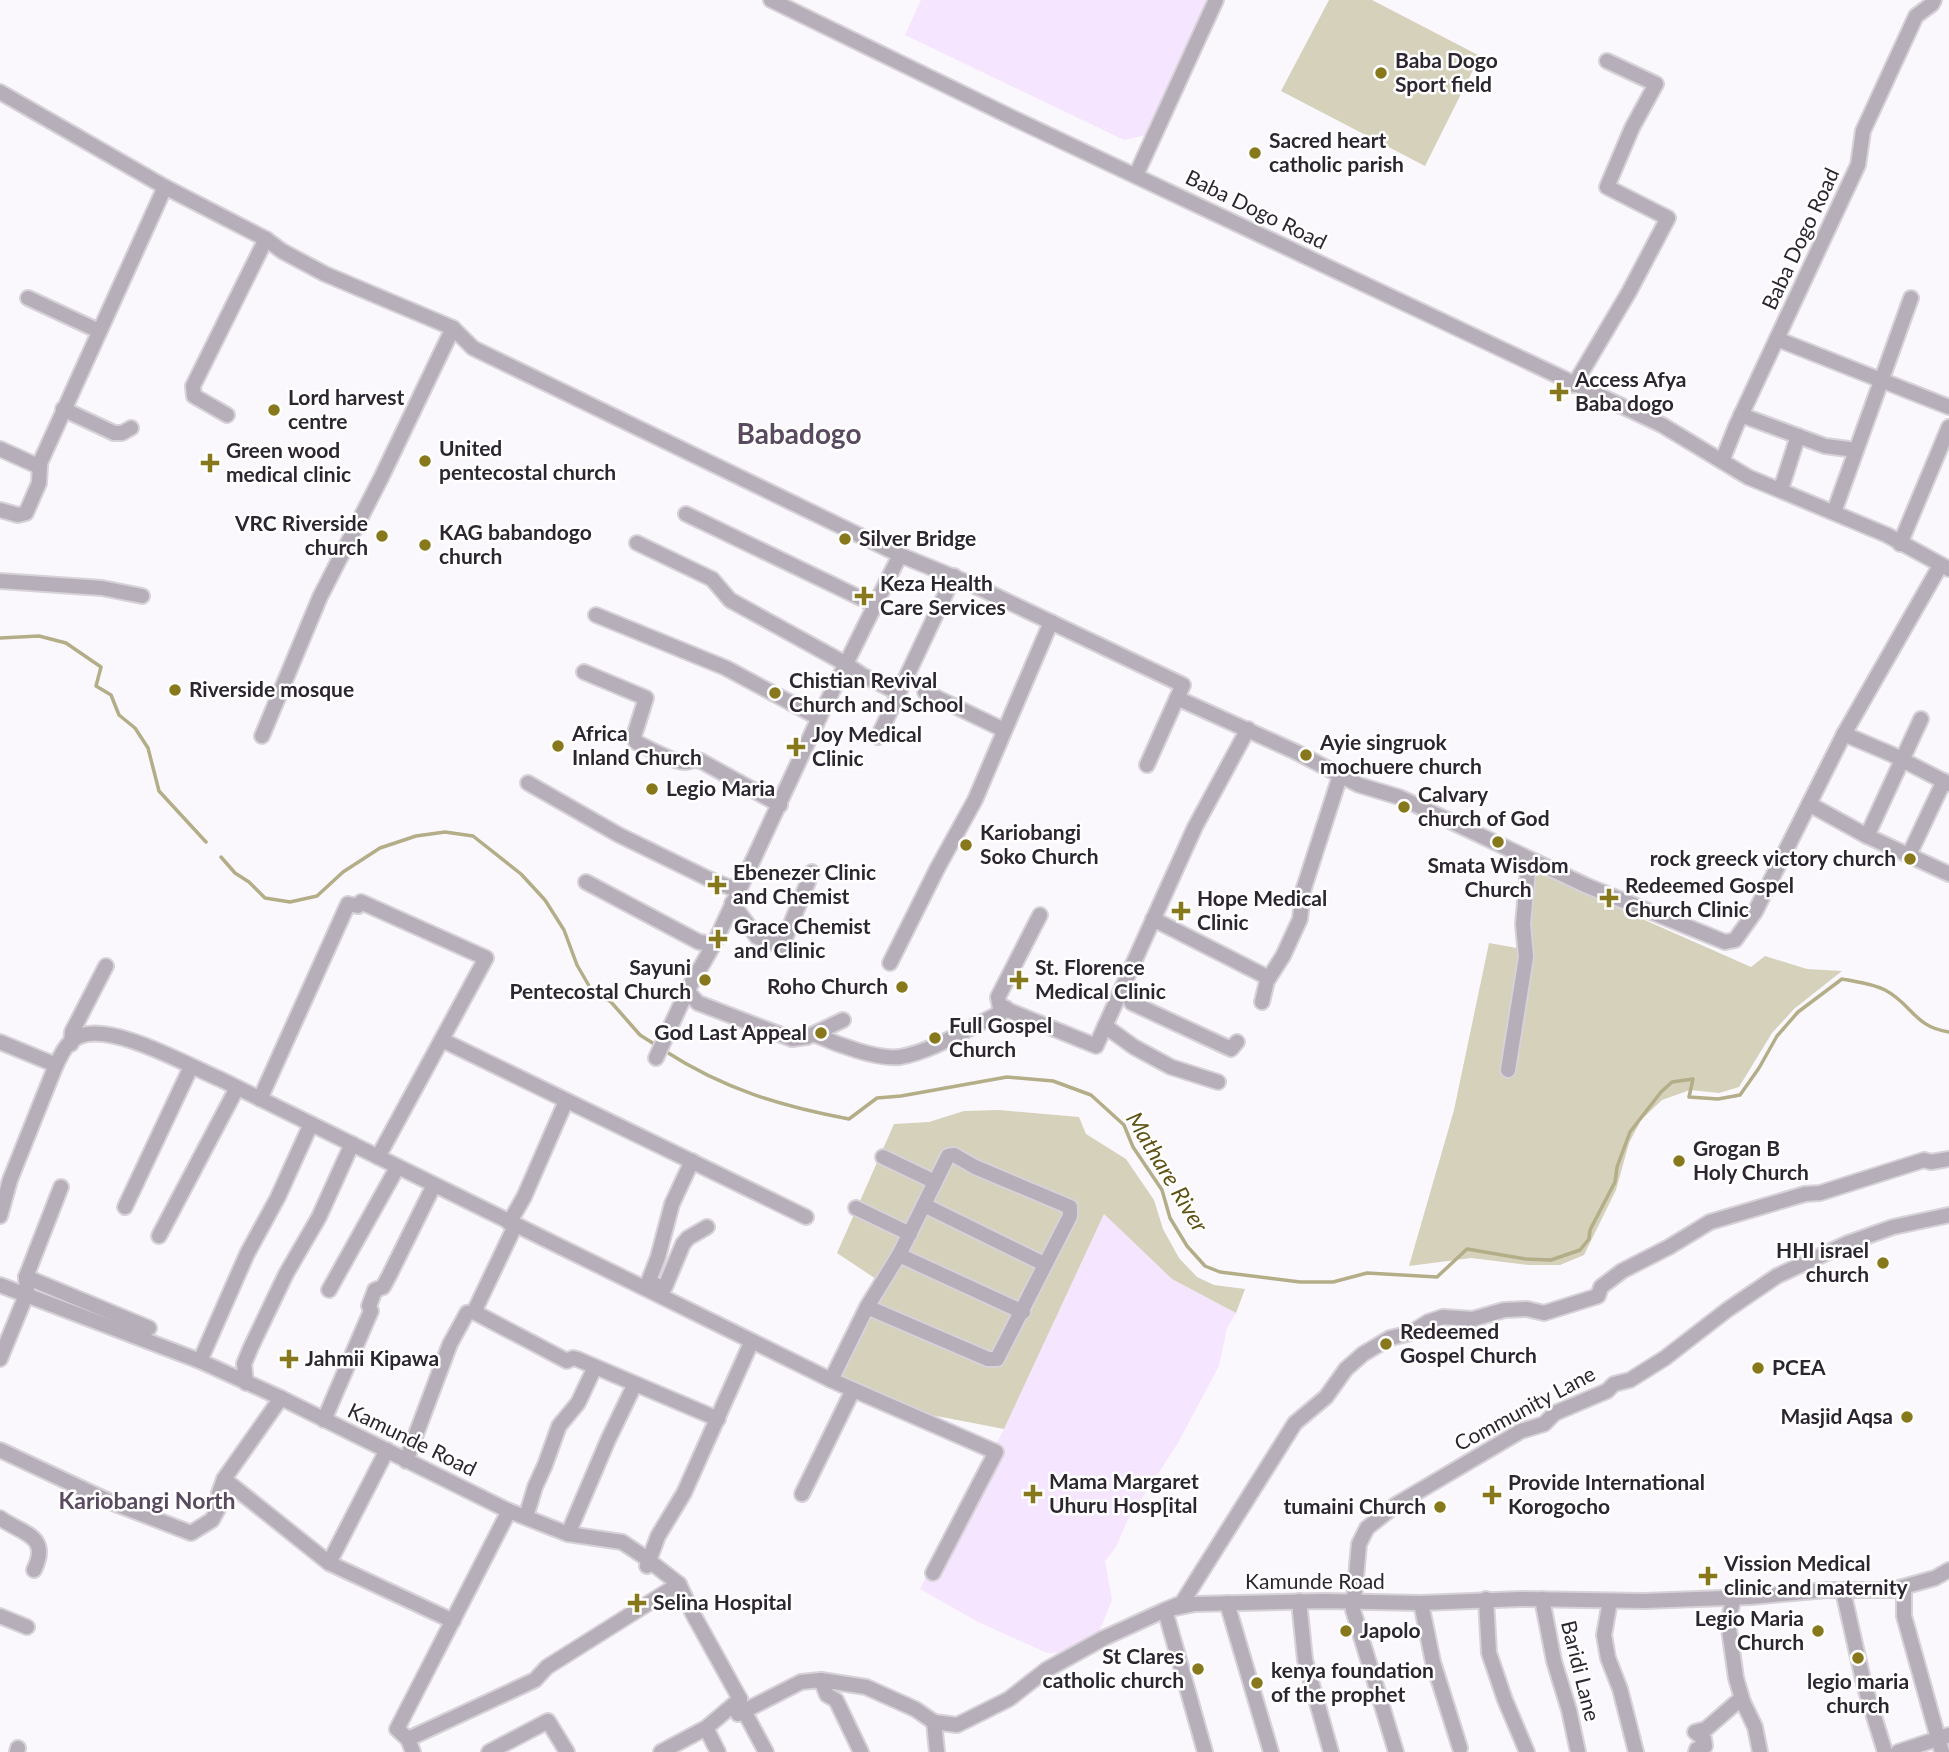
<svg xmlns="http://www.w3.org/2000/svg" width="1949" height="1752" font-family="Lato,sans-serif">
<rect width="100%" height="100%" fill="#fbf8fd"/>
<g fill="#f6e5fe">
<path d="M921,0H1213L1151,134L1124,140L905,35Z"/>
<path d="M1104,1214L1172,1279L1236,1313L1227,1328L1219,1366L1178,1443L1127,1521L1116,1547L1105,1561L1112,1600L1099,1632L1083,1652L1047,1653L978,1622L920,1589L1004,1429Z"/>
</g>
<g fill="#d5d1bb">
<path d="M1329,0H1372L1480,56L1425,166L1281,91Z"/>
<path d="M1536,872L1751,967L1765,956L1807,969L1842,971L1794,1009L1772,1033L1739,1087L1719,1093L1690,1090L1662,1100L1641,1120L1629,1143L1616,1190L1584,1255L1560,1265H1529L1471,1258L1409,1266L1454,1110L1489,943L1517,948Z"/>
<path d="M999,1110L1079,1117L1086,1134L1126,1159L1154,1200L1163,1229L1179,1258L1197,1277L1214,1285L1245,1289L1236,1313L1172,1279L1104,1214L1004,1429L843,1398L837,1363L885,1285L837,1253L894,1124L929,1122L964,1111Z"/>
</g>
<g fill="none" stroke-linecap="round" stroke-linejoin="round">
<g stroke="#b3ad88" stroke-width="3.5">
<path d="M0,638L39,636L66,643L101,667L96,686L111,695L119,715L135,728L148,748L159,791L206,842"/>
<path d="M221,857L235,873L249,882L265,898L290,902L317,896L343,872L380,848L416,836L445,832L473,836L521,874L545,900L564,930L577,965L592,991L611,1002L640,1035L659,1047"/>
<path d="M665,1051C724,1089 780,1106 849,1119L877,1098L901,1096L1007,1077L1053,1081L1091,1095L1124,1125L1133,1147L1162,1190L1170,1218L1187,1246L1205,1266L1220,1272L1300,1282H1333L1367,1273L1437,1277L1467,1249L1526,1259L1551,1260L1580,1250L1589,1239L1590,1230L1615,1182L1617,1167L1630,1132L1661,1092L1672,1082L1693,1079L1689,1097L1718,1099L1740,1095L1759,1068L1777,1036L1798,1012L1842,979C1857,982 1872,983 1885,990C1912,1004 1914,1027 1949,1032"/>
</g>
<g stroke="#d6d2d8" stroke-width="18">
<g id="minor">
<path d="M771,0L1013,118L1662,425L1748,477L1887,535L1949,569"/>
<path d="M0,92L165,187L266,239L282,251L325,274L453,328L473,348L900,555L971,584L1183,685L1177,698L1296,752L1359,785L1399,797L1585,885L1725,942L1735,940L1755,912L1844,734"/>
<path d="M1136,175L1216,0"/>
<path d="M28,298L99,331"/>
<path d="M1777,339L1949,407"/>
<path d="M1574,385L1629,292L1668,218L1607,187L1632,128L1656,84L1607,61"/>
<path d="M63,409L114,433H122L131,428"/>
<path d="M227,415L194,396L193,386L266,239"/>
<path d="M1741,415L1825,446L1856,450"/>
<path d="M0,449L40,467"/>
<path d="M1722,461L1736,426L1858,165L1863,131L1916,16L1932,4L1934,0"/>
<path d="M1781,489L1798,436"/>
<path d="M0,510L18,515L26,513L39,483L40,463L165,187"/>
<path d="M1834,512L1911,298"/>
<path d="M686,514L875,605"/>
<path d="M637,543L712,579L730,600L846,664L862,675L899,693"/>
<path d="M1900,544L1949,427"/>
<path d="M1940,566L1844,734L1891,754L1949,784"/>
<path d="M0,581L102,588L142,596"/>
<path d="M596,615L726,668L819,718"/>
<path d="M584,672L646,698L634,736L636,742C646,747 674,763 685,762C692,762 693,758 701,761L780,805"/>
<path d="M925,692L1004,730"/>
<path d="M262,736L320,597L381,478L453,328"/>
<path d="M878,737L954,576"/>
<path d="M1147,765L1177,698"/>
<path d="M528,783L619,835L709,879L729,887H739"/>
<path d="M1809,804L1867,836L1949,874"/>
<path d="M1867,836L1921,719"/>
<path d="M1909,855L1944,781"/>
<path d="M586,882L699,942L714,944"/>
<path d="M732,903L757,937L782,946L812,872"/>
<path d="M1153,919L1269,978"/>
<path d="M890,963L938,867L975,800L1051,622"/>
<path d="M1124,987L1132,1003L1231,1049L1237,1042"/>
<path d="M687,991L698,1003L792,1039L807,1037L843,1020"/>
<path d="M1262,1002L1267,981L1283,956L1300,919L1303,891L1340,776"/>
<path d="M1000,1007L1096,1046L1195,827L1248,729"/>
<path d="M1001,1013L998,997L1040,915"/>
<path d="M1105,1026L1134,1047L1171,1067L1218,1082"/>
<path d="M816,1035C836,1044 878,1060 900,1057C935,1051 969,1027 1001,1013L1000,1007L1006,1008"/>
<path d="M442,1040L806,1217"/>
<path d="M0,1042L56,1065C62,1053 67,1041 80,1036C113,1023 187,1065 220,1079L831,1380L867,1307L899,1255L948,1156L954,1155L975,1167L1070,1207V1216L997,1359H988L867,1307"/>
<path d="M71,1044L72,1032L106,966"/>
<path d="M656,1058L687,991L714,944L819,718L900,555"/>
<path d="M1508,1070L1526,957L1523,924L1529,859"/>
<path d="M260,1099L348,904L358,906L361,902L486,958L378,1157"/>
<path d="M883,1157L935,1182"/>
<path d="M924,1205L1044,1264"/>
<path d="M125,1207L191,1067"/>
<path d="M856,1208L910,1234"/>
<path d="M0,1216L10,1180L56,1065"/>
<path d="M509,1223L524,1197L566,1101"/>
<path d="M159,1236L237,1088"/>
<path d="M899,1255L1023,1312"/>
<path d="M26,1277L149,1328"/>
<path d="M650,1282L662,1288L665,1287L683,1244L688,1238L707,1227"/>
<path d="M0,1285L200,1361L281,1398L509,1511L568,1534L622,1542L643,1556L679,1584L693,1614L740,1699"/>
<path d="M646,1288L658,1257L672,1204L692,1161"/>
<path d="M329,1290L397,1168"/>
<path d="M474,1312L567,1361L573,1358L577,1359L718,1419"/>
<path d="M0,1359L27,1293L26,1277L61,1187"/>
<path d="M200,1361L247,1254L278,1197L311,1124"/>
<path d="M831,1380L996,1452L933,1573"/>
<path d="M246,1383L244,1364L251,1347L286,1274L319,1217L352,1144"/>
<path d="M324,1420L371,1311L369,1306L375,1290L383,1287L389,1276L434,1185"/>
<path d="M0,1450L113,1503L191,1533L212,1520L222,1501L219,1493L224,1479L281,1398"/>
<path d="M406,1461L450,1344L467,1313L474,1312L515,1226"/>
<path d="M224,1479L329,1563L453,1621"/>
<path d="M802,1494L853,1390"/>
<path d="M526,1517L535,1487L545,1465L559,1426L578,1403L595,1367"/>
<path d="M0,1518C22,1534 51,1535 34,1570"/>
<path d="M568,1534L608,1440L635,1384"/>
<path d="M329,1563L387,1450"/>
<path d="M647,1566L658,1536L684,1493L751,1343"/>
<path d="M1904,1587V1616L1938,1738"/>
<path d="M1843,1591L1864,1684L1885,1752"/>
<path d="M1734,1597L1728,1622L1736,1678L1743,1702L1755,1727L1760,1752"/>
<path d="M1486,1599L1489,1653L1505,1700L1527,1752"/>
<path d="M1542,1599L1554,1661L1569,1710L1578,1752"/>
<path d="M1299,1601L1305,1660L1331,1752"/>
<path d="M1610,1601L1604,1635L1608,1658L1620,1689L1636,1752"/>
<path d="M1227,1603L1271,1752"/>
<path d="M1421,1603L1433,1662L1460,1748"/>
<path d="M0,1616L27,1627"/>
<path d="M821,1680L827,1695L836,1700L861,1752"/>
<path d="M744,1711L766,1752"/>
<path d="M934,1722L937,1752"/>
<path d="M706,1728L718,1752"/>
<path d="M1938,1738L1942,1752"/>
<path d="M408,1739L535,1680L547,1667L679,1584"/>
<path d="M17,1752L18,1748"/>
<path d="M413,1752L408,1739L397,1729L509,1511"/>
<path d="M489,1752L548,1721L567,1752"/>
<path d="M661,1752L706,1728L740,1699L738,1714L801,1682L821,1680L866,1687L915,1709L934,1722L957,1725L1009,1699L1046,1670L1104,1638L1165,1610L1195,1604L1324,1601L1421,1603L1521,1599L1644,1601L1751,1597L1826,1590H1892L1935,1578L1949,1570"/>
<path d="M1205,1752L1165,1610L1182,1603L1295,1423L1326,1397L1346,1369L1363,1354L1390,1338L1411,1333L1428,1322L1443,1317L1473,1319L1504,1310L1527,1309L1544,1313L1598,1296L1601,1287L1622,1271L1669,1247L1710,1222L1805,1194L1820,1193L1924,1160L1931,1162L1949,1159"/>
<path d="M1396,1752L1353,1610L1359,1544L1367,1528L1397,1504L1521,1431L1544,1424L1555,1413L1607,1391L1614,1384L1630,1380L1665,1358L1727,1310L1777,1276L1848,1243L1893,1227L1949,1215"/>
<path d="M1696,1752L1697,1749L1705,1746L1704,1739L1695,1732L1706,1729L1737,1702H1743"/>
<path d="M1898,1752L1949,1735"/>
</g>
</g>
<use href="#minor" stroke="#b6aeb9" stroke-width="14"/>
</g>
<g fill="#87781c" stroke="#fff" stroke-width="2.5">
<circle cx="1381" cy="73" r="7"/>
<circle cx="1255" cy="153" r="7"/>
<path d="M1555.5 381.5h7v7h7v7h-7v7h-7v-7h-7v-7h7z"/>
<circle cx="274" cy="410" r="7"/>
<circle cx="425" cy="461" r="7"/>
<path d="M206.5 452.5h7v7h7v7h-7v7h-7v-7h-7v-7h7z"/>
<circle cx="382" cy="536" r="7"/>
<circle cx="845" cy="539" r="7"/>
<circle cx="425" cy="545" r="7"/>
<path d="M860.5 585.5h7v7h7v7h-7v7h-7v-7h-7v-7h7z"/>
<circle cx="175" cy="690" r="7"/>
<circle cx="775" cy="693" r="7"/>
<circle cx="558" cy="746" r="7"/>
<path d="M792.5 736.5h7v7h7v7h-7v7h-7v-7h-7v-7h7z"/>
<circle cx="1306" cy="755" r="7"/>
<circle cx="652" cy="789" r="7"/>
<circle cx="1404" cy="807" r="7"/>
<circle cx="1498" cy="842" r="7"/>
<circle cx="966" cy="845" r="7"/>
<circle cx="1910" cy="859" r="7"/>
<path d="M713.5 874.5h7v7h7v7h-7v7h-7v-7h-7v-7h7z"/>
<path d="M1605.5 887.5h7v7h7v7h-7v7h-7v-7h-7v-7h7z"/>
<path d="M1177.5 900.5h7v7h7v7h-7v7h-7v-7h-7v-7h7z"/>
<path d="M714.5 928.5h7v7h7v7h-7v7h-7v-7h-7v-7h7z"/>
<circle cx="705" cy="980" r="7"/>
<path d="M1015.5 969.5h7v7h7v7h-7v7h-7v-7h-7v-7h7z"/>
<circle cx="902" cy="987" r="7"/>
<circle cx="821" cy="1033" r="7"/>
<circle cx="935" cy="1038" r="7"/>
<circle cx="1679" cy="1161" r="7"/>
<circle cx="1883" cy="1263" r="7"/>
<circle cx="1386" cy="1344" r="7"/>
<path d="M285.5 1348.5h7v7h7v7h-7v7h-7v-7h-7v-7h7z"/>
<circle cx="1758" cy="1368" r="7"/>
<circle cx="1907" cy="1417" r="7"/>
<path d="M1029.5 1483.5h7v7h7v7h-7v7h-7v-7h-7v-7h7z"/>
<path d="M1488.5 1484.5h7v7h7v7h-7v7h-7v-7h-7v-7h7z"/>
<circle cx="1440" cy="1507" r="7"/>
<path d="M1704.5 1565.5h7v7h7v7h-7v7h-7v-7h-7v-7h7z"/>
<path d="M633.5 1592.5h7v7h7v7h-7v7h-7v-7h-7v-7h7z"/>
<circle cx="1346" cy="1631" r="7"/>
<circle cx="1818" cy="1631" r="7"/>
<circle cx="1858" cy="1658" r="7"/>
<circle cx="1198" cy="1669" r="7"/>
<circle cx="1257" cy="1683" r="7"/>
</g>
<g text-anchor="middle" stroke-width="5" stroke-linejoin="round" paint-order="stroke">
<g font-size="21" font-weight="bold" fill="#2d2630" stroke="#fff" text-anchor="start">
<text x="1395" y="68">Baba Dogo<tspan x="1395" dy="24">Sport field</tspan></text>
<text x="1269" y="148">Sacred heart<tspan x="1269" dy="24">catholic parish</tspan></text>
<text x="1575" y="387">Access Afya<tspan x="1575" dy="24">Baba dogo</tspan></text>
<text x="288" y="405">Lord harvest<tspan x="288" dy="24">centre</tspan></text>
<text x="439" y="456">United<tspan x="439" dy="24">pentecostal church</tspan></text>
<text x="226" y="458">Green wood<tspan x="226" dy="24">medical clinic</tspan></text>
<text x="368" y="531" text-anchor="end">VRC Riverside<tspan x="368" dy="24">church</tspan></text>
<text x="439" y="540">KAG babandogo<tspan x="439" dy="24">church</tspan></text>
<text x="859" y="546">Silver Bridge</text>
<text x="880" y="591">Keza Health<tspan x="880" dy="24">Care Services</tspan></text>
<text x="789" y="688">Chistian Revival<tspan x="789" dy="24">Church and School</tspan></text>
<text x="189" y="697">Riverside mosque</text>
<text x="572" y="741">Africa<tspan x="572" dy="24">Inland Church</tspan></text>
<text x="812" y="742">Joy Medical<tspan x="812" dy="24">Clinic</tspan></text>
<text x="1320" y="750">Ayie singruok<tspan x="1320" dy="24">mochuere church</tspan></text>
<text x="666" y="796">Legio Maria</text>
<text x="1418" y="802">Calvary<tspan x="1418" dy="24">church of God</tspan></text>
<text x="980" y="840">Kariobangi<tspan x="980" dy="24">Soko Church</tspan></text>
<text x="1896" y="866" text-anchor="end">rock greeck victory church</text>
<text x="1498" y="873" text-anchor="middle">Smata Wisdom<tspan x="1498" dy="24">Church</tspan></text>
<text x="733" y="880">Ebenezer Clinic<tspan x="733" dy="24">and Chemist</tspan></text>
<text x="1625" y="893">Redeemed Gospel<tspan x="1625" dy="24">Church Clinic</tspan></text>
<text x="1197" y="906">Hope Medical<tspan x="1197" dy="24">Clinic</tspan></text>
<text x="734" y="934">Grace Chemist<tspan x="734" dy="24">and Clinic</tspan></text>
<text x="691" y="975" text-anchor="end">Sayuni<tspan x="691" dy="24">Pentecostal Church</tspan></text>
<text x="1035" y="975">St. Florence<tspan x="1035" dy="24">Medical Clinic</tspan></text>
<text x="888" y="994" text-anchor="end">Roho Church</text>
<text x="949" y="1033">Full Gospel<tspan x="949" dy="24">Church</tspan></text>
<text x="807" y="1040" text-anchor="end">God Last Appeal</text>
<text x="1693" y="1156">Grogan B<tspan x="1693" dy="24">Holy Church</tspan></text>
<text x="1869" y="1258" text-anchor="end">HHI israel<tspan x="1869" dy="24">church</tspan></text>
<text x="1400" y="1339">Redeemed<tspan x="1400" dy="24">Gospel Church</tspan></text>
<text x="305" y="1366">Jahmii Kipawa</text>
<text x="1772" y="1375">PCEA</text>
<text x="1893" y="1424" text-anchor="end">Masjid Aqsa</text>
<text x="1049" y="1489">Mama Margaret<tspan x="1049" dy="24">Uhuru Hosp[ital</tspan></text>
<text x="1508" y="1490">Provide International<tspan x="1508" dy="24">Korogocho</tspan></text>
<text x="1426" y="1514" text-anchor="end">tumaini Church</text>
<text x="1724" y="1571">Vission Medical<tspan x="1724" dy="24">clinic and maternity</tspan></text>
<text x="653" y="1610">Selina Hospital</text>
<text x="1804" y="1626" text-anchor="end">Legio Maria<tspan x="1804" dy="24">Church</tspan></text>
<text x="1360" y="1638">Japolo</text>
<text x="1184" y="1664" text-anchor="end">St Clares<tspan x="1184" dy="24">catholic church</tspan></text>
<text x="1271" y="1678">kenya foundation<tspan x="1271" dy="24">of the prophet</tspan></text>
<text x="1858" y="1689" text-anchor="middle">legio maria<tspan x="1858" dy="24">church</tspan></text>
</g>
<g font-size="21" fill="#2d2630" stroke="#fff">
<text transform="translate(1256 210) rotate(26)" y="7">Baba Dogo Road</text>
<text transform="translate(1801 239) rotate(-65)" y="7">Baba Dogo Road</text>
<text transform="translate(1525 1409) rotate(-28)" y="7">Community Lane</text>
<text transform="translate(412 1440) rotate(26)" y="7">Kamunde Road</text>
<text x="1315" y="1589">Kamunde Road</text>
<text transform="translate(1580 1671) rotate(76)" y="7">Baridi Lane</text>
</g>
<g font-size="23" font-style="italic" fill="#5e5315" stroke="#fff">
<text transform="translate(1167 1172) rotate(59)" y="8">Mathare River</text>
</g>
<g font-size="23" font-weight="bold" fill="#594a60" stroke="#fff">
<text x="147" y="1509">Kariobangi North</text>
</g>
<g font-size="28" font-weight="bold" fill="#594a60" stroke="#fff">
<text x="799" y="444">Babadogo</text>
</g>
</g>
</svg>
